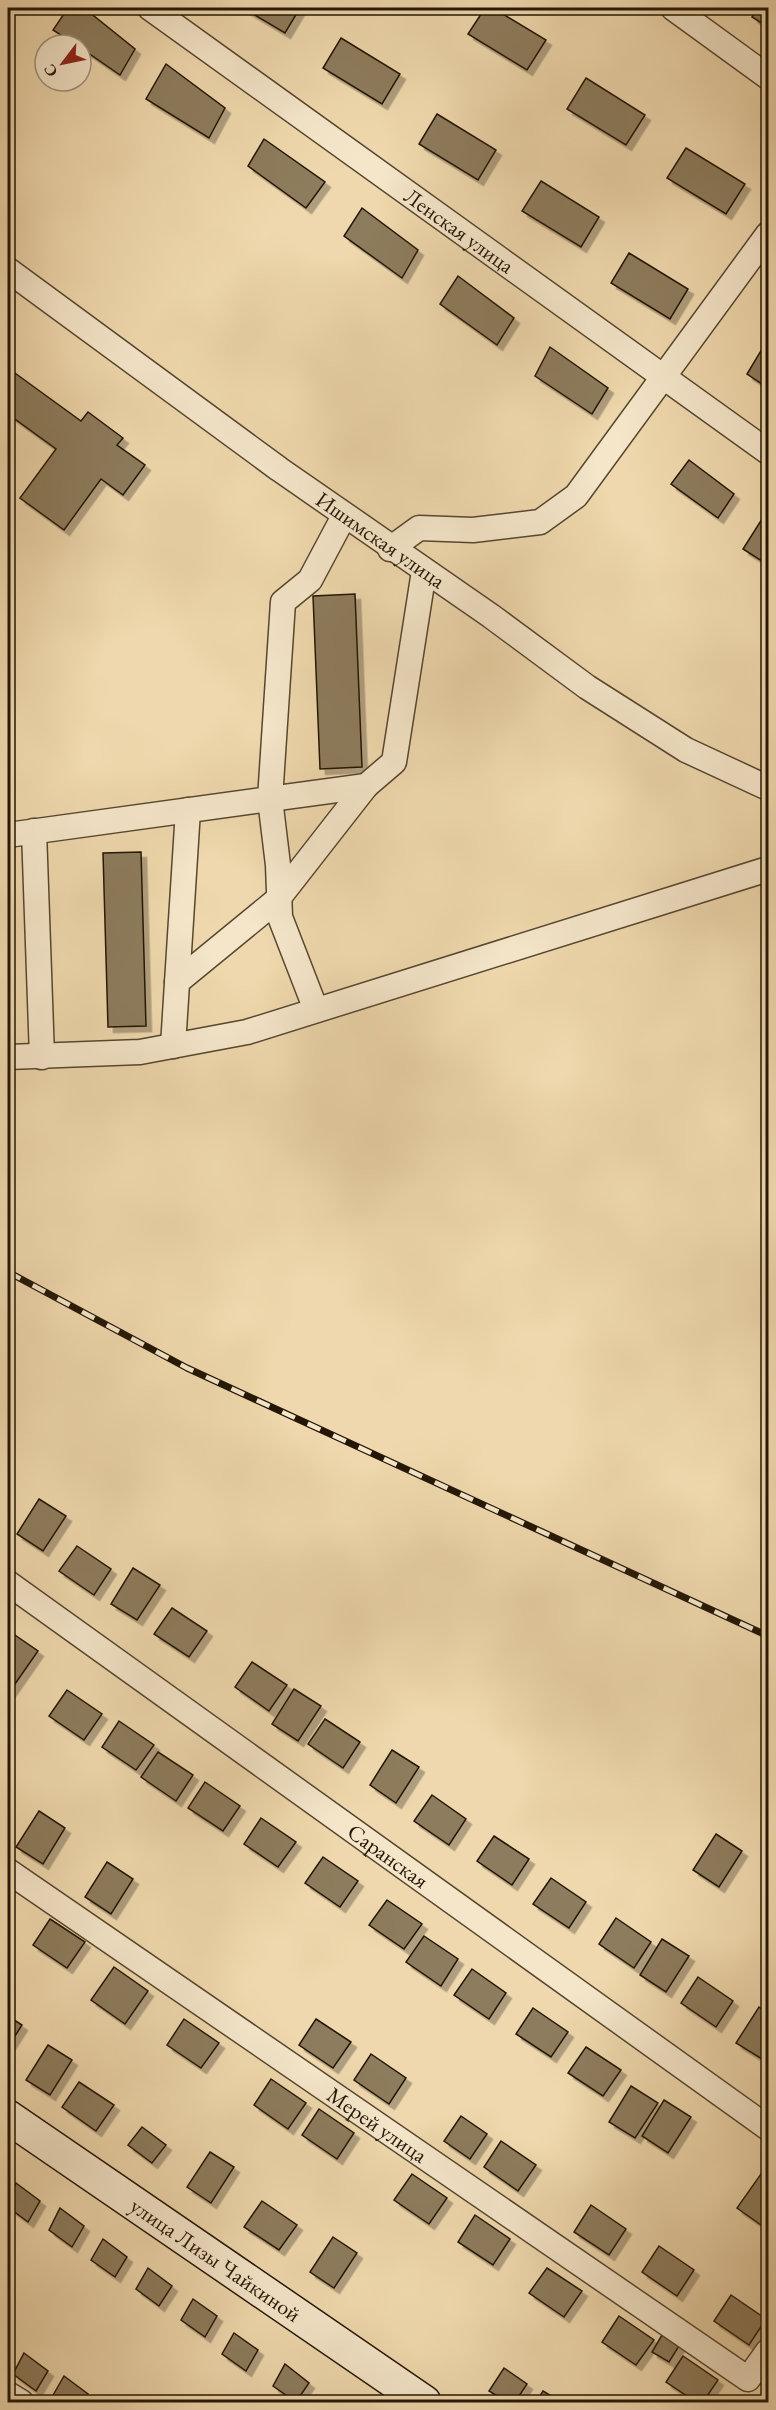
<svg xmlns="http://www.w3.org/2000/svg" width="776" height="2410" font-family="'EB Garamond',serif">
<defs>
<filter id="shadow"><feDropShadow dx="5.5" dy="5.5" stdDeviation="0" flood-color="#0004"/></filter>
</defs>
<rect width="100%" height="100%" fill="#efd8ad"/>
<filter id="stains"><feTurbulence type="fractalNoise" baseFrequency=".00333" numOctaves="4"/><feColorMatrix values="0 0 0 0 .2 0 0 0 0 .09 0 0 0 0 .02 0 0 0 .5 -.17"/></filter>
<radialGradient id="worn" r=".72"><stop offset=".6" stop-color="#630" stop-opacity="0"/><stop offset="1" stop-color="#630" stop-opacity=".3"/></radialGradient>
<g fill="#8d7b5d" stroke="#231606" stroke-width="1.5" filter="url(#shadow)">
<path d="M68,8H84L135,49L120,75L81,48V45H76L53,30Z"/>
<path d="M243,8H300L285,33Z"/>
<path d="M485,8H493L546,40L527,70L468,34Z"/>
<path d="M758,8H768V27L752,17Z"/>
<path d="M341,38L400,74L382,104L323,68Z"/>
<path d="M166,64L225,108L209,138L146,99Z"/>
<path d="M586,78L645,115L626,145L567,109Z"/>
<path d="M437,114L496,150L478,180L419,144Z"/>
<path d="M264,139L325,182L306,208L248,166Z"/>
<path d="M686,148L745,184L726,214L667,178Z"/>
<path d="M541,181L599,217L581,247L522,211Z"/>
<path d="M362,208L418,250L402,278L344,236Z"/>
<path d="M629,253L688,289L670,319L611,283Z"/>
<path d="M458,276L514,318L497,345L440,304Z"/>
<path d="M765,344L768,346V388L747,374Z"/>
<path d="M550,347L608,388L592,414L535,376Z"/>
<path d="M8,368L81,421L88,412L123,438L117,445L145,465L123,495L101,479L64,530L20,498L56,449L8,414Z"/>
<path d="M689,460L734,494L718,518L671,484Z"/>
<path d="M762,519L768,523V565L743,549Z"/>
<path d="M355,594L362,767L320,769L313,596Z"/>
<path d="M141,852L146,1026L108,1027L103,853Z"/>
<path d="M39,1499L66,1516L43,1551L17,1534Z"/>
<path d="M77,1546L111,1569L94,1595L59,1571Z"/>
<path d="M133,1568L160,1585L137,1620L111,1604Z"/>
<path d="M172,1608L207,1631L189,1657L154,1634Z"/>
<path d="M12,1633L38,1651L8,1694V1640Z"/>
<path d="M252,1662L287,1685L269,1711L235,1687Z"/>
<path d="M294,1689L321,1706L298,1741L272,1724Z"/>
<path d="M67,1690L102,1714L84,1740L49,1716Z"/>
<path d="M325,1719L360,1742L343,1768L308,1744Z"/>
<path d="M119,1721L154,1745L136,1770L102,1747Z"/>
<path d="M392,1750L419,1767L396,1803L370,1785Z"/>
<path d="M158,1752L193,1775L176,1801L141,1777Z"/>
<path d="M205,1782L240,1806L223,1831L188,1808Z"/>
<path d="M432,1795L466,1819L449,1845L414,1821Z"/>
<path d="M39,1811L65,1828L43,1864L16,1847Z"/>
<path d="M261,1818L296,1842L278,1867L244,1844Z"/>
<path d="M716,1834L742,1851L719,1887L693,1870Z"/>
<path d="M494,1836L529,1859L512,1885L477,1861Z"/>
<path d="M323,1857L358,1881L340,1907L305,1883Z"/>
<path d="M107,1862L133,1879L111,1914L85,1897Z"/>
<path d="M551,1878L586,1902L569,1928L533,1904Z"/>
<path d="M387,1900L422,1924L404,1949L369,1925Z"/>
<path d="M616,1918L651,1942L634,1968L599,1944Z"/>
<path d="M50,1919L85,1942L67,1968L33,1945Z"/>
<path d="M424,1936L458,1959L441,1986L406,1962Z"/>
<path d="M662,1939L689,1956L666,1992L640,1975Z"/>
<path d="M114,1967L148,1991L125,2024L91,2000Z"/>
<path d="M472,1969L506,1993L489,2019L454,1995Z"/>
<path d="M698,1977L733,2001L716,2027L681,2003Z"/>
<path d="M759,2007L768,2014V2050L762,2059L736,2043Z"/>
<path d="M533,2008L568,2032L551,2057L516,2034Z"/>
<path d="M8,2016L22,2025L8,2047Z"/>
<path d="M184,2019L219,2043L201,2068L167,2045Z"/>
<path d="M316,2019L351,2042L333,2068L299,2045Z"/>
<path d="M48,2045L72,2060L50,2095L26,2080Z"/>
<path d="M586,2047L621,2070L603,2096L568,2073Z"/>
<path d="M371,2054L406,2078L389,2104L354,2080Z"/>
<path d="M271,2079L306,2103L288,2129L254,2105Z"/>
<path d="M79,2082L114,2105L96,2131L62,2107Z"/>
<path d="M631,2086L658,2103L635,2138L609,2122Z"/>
<path d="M664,2100L691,2117L668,2153L642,2136Z"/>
<path d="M319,2109L354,2133L337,2159L302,2135Z"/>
<path d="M461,2116L487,2134L470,2159L444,2141Z"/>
<path d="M142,2127L166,2145L152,2163L128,2145Z"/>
<path d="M501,2141L536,2165L518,2191L484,2167Z"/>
<path d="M210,2152L234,2167L211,2203L187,2187Z"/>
<path d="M768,2164V2215L761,2225L737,2208Z"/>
<path d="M412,2174L447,2198L429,2224L394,2200Z"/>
<path d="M16,2183L40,2201L28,2222L8,2207V2199Z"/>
<path d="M262,2201L297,2225L279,2250L244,2227Z"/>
<path d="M591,2205L626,2229L609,2255L574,2232Z"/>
<path d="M60,2208L84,2226L72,2247L49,2230Z"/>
<path d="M475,2215L510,2239L493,2265L458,2242Z"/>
<path d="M333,2237L357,2253L334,2288L310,2272Z"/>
<path d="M103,2239L127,2257L115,2277L91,2260Z"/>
<path d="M659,2246L694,2270L677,2296L642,2272Z"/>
<path d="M148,2268L172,2286L159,2306L136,2289Z"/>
<path d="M547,2268L582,2291L564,2317L529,2293Z"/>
<path d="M731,2295L766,2319L749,2345L714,2321Z"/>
<path d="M193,2299L217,2316L205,2337L181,2320Z"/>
<path d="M619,2316L654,2340L636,2365L602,2342Z"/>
<path d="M234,2333L258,2350L246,2371L222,2354Z"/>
<path d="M662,2335L679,2346L669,2362L652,2352Z"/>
<path d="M24,2353L48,2371L36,2391L13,2374Z"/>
<path d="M683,2356L718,2380L703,2402H696L666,2382Z"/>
<path d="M285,2364L309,2383L296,2402L273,2386Z"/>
<path d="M504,2368L527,2384L515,2402H507L489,2391Z"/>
<path d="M64,2376L88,2394L83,2402H59L52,2397Z"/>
<path d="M543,2391L561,2402H536Z"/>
</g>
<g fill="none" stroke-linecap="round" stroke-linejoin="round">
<g stroke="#564630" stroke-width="27">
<g id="street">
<path id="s1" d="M150,8L768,452"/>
<path d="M673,8L768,77"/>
<path id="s2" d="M8,270L279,469L491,616L587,687L686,750L768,788"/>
<path d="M390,549L419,528L473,530L540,522L576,496L768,234"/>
<path d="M34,831L42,1057"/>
<path d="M8,835L270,799L283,602L310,580L344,516"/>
<path d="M177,982L277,900L366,786"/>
<path d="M316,1010L280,917L278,865L270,799L366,786L394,762L424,571"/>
<path d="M173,1046L188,810"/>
<path d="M8,1057L140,1052L247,1032L768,869"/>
<path id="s3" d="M8,1583L768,2128"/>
<path id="s4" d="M8,1871L748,2379L768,2351"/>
<path d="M8,2394L21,2402"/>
</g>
</g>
<g stroke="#231606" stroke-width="36">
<g id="secondary">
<path id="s5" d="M8,2117L424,2402"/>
</g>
</g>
<use href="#street" stroke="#f5e6ca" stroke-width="24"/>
<use href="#secondary" stroke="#f5e6ca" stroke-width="33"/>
<g stroke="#231606" stroke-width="7">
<path id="rail" d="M8,1272L187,1368L768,1636"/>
</g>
<use href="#rail" stroke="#f5e6ca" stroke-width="4.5" stroke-dasharray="14" stroke-linecap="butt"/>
</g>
<g text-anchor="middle" stroke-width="6" stroke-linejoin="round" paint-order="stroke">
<g font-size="22" fill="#231606" stroke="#f5e6ca">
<text dy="8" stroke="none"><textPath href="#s1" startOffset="381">Ленская улица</textPath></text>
<text dy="8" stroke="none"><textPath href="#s2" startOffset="460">Ишимская улица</textPath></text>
<text dy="8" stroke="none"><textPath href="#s3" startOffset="468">Саранская</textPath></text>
<text dy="8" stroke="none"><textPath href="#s4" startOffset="448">Мерей улица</textPath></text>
<text dy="8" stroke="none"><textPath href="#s5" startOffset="252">улица Лизы Чайкиной</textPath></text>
</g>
</g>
<rect width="776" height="2410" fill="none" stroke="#efd8ad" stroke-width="30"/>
<rect x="9" y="9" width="758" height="2392" fill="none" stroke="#231606" stroke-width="3"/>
<rect x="15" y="15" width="746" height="2380" fill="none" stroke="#231606" stroke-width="1.5"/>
<g transform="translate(63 63) rotate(238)"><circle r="28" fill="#f5e6ca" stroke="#a1937c" stroke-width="1.5"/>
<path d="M0-4.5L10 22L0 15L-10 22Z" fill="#8f2418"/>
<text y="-9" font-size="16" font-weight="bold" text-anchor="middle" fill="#231606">С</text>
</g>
<rect width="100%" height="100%" filter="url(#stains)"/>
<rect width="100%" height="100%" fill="url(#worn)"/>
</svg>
